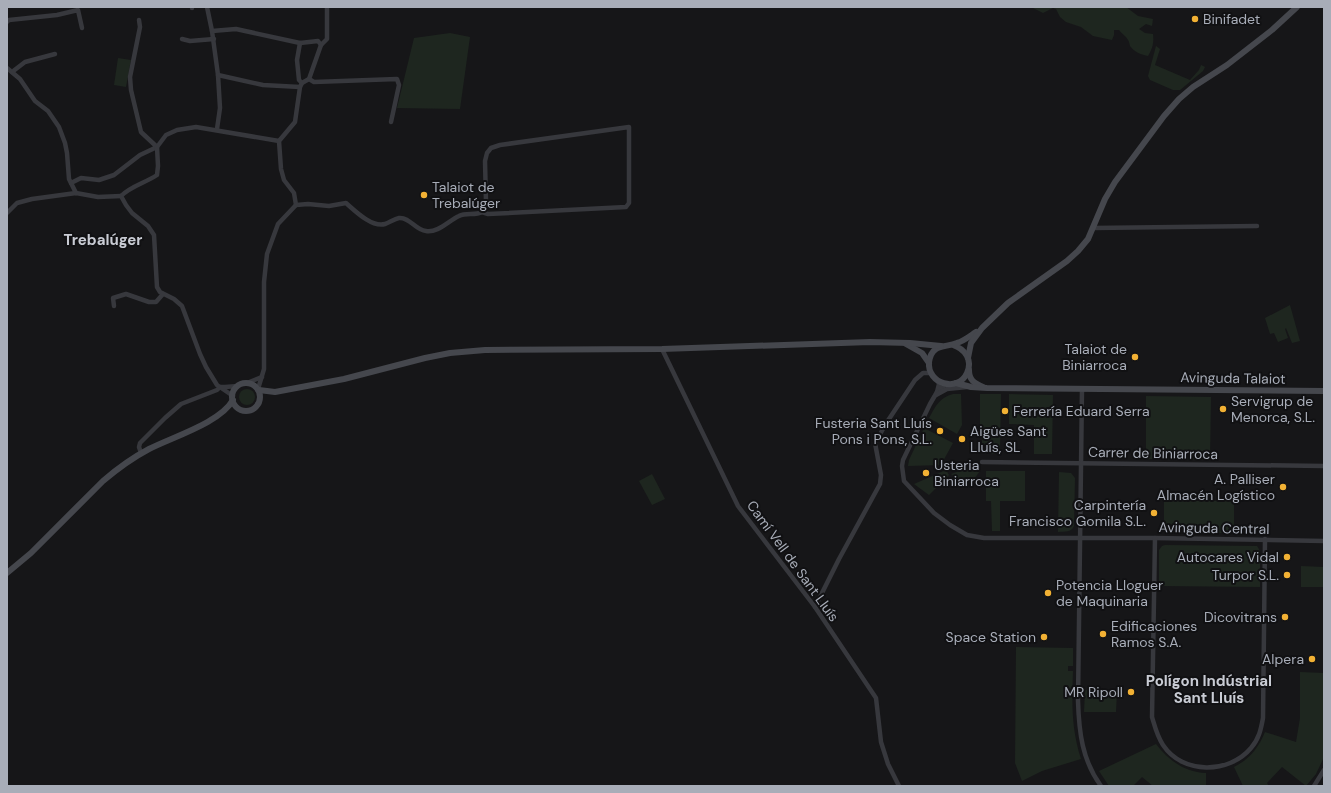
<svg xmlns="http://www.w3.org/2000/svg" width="1331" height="793" font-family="'DM Sans',sans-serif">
<rect width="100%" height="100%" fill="#161618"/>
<g fill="#1e261f">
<path d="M1031,7H1126L1138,16L1153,19L1152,26L1146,24L1139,29L1145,33L1153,34C1154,42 1153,48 1148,56C1142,55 1134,52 1130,46C1130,46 1129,41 1128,40C1126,36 1122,34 1119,30H1114V35L1112,40L1093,36L1081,27L1066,22L1060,17L1056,9L1053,8L1043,13Z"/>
<path d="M450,33L470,37L460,109L397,108L414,38Z"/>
<path d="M1156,46L1160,49L1155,65L1190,80L1199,70L1201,65L1205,67L1203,71L1180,90H1173L1150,80L1148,76Z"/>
<path d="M118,58L131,60L126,87L114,85Z"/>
<path d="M1290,305L1300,341L1292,343L1286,328L1285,329L1288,338L1278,342L1274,333L1270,334L1265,318Z"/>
<circle cx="247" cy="397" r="8"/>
<path d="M953,394H961L962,425L957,434L929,418C935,407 940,397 953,394Z"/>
<path d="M980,394H1001L1000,454H982V424H980Z"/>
<path d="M1009,394L1053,395L1052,454H1034V425L1009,424Z"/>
<path d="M1146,396L1211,397L1210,460L1146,459Z"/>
<path d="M924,428L953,443L942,463V465L908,466L909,460Z"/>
<path d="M974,466L980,471L968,487L951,474Z"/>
<path d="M946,470L949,475L929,495L914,484Z"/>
<path d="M986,471H1025V501H1000V531H992L991,501H986Z"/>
<path d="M1059,472L1071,473L1075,478L1074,526C1071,533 1065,531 1058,532Z"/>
<path d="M652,474L665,499L652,505L639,481Z"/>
<rect x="1164" y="501" width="70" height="32"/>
<path d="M1165,545L1257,546L1260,551V587L1159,586V550L1162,546Z"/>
<path d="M1301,566L1324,567V587H1301Z"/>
<path d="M1016,647L1073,648V666H1068V671H1073C1072,704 1071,727 1081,759L1042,771L1022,781L1015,763Z"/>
<path d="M1300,672L1324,673V757L1316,774L1306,786L1282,767L1267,783L1269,786H1243L1234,767C1250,759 1259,747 1265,732L1296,742L1300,718Z"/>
<path d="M1085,690L1117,691L1116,712H1084Z"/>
<path d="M1156,744C1169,761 1185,772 1206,773V786H1153L1142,777L1133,786H1109L1099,771Z"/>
</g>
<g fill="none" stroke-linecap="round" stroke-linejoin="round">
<g stroke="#37383d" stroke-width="4.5">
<path d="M207,7L212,31L218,75L220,108L217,129"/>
<path d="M192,8V7"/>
<path d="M7,22L9,20L57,15L78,10L82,28"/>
<path d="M212,31L236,29L300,43L318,41L321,45"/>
<path d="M182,39L190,41L214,39"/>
<path d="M300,43L297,60L299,80L302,83"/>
<path d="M7,68L20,79L35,101L48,111L59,127L65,143L67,153L69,179L76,193"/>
<path d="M12,72L25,62L55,54"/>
<path d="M218,75L263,85L300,87"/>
<path d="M309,79L314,82L397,79L399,85L391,122"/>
<path d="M629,127V203L626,207L488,214L482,212L486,202L485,161L487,153L491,148L500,145Z"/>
<path d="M71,183L81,178L99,180L114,175L140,155L157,147L141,132L131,90L130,77L140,27L139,20"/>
<path d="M121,196L126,205L132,213L148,226L154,235L157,287L160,292L174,299L182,306L200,354L206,367L217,385L233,396"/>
<path d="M121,196C131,186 145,183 157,175L158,166L157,147L166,135L177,130L196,127L279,141"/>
<path d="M296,205L294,193L284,180L281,169L279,141L295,122L300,87L302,83L309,79L321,45L327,39V7"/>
<path d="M296,205L308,204L329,206L346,203C354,210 372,228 385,224C389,223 394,219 399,218C410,217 415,230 426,231C438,233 448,221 459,216C466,212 475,216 482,212"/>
<path d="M7,213L17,203L32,199L76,193L98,197L121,196"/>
<path d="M1093,228L1257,226"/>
<path d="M114,306L113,298L126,294L149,302H156L163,294"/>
<path d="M662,349L738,506L815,607L876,698L881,742L888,764L899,786"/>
<path d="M938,381L939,384L937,392L946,384"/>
<path d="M247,383L262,377"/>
<path d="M258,389L264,369V282L267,254L278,224L296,205"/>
<path d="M1082,389L1078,701C1079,732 1082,760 1101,786"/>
<path d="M937,392L930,404L903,460L902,466L904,481L934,513L950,525L967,535L984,538H1155L1324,541"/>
<path d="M936,395L947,389L967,387"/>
<path d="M141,453L139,447L140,443L165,418L181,404L217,390L220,387H225L238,386"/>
<path d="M982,462L1324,466"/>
<path d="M1155,538L1152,717C1155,727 1157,736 1163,745C1183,775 1229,774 1251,748C1259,739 1261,729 1263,718L1265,539"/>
<path d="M815,607L839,559L880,484L881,475L875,443L887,422L915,380L923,373H931"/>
<path d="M1314,786L1324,770"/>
</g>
<g stroke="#45474d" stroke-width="6">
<path d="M906,344L922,353L929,363"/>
<path d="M953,345C965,349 973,360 967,373C958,393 927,384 929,362C932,343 945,348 957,343C964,341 970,336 976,332"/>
<path d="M968,358L971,343L982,328L1008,303L1067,261L1078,251L1088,239L1105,199L1115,182L1164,116L1179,99L1193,87L1227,65L1272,30L1297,7"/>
<path d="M969,370C969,380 974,383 983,387"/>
<path d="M956,383L971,387L987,388L1324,391"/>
<circle cx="246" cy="397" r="14"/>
<path d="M259,390L275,392L344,379L425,358L450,353L485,350L662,349L870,342L910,343L941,346"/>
<path d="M7,573L31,553L103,481C117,469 132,458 149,449C172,437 220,423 233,400"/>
</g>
</g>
<g fill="#f2b134" stroke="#111113" stroke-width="1.5">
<circle cx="1195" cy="19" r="4"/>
<circle cx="424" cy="195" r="4"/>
<circle cx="1135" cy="357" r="4"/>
<circle cx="1223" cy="409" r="4"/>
<circle cx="1005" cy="411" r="4"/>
<circle cx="940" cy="431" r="4"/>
<circle cx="962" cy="439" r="4"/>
<circle cx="926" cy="473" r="4"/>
<circle cx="1283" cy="487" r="4"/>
<circle cx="1154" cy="513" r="4"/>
<circle cx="1287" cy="557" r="4"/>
<circle cx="1287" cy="575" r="4"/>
<circle cx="1048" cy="593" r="4"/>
<circle cx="1285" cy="617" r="4"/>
<circle cx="1103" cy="634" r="4"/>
<circle cx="1044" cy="637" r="4"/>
<circle cx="1312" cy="659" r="4"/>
<circle cx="1131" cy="692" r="4"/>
</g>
<g text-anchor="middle" stroke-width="4" stroke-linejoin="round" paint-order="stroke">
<g font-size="14" fill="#a8adb8" stroke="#111113" text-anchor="end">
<text x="1203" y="24" text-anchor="start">Binifadet</text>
<text x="432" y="192" text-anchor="start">Talaiot de<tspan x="432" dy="16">Trebalúger</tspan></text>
<text x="1127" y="354">Talaiot de<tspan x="1127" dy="16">Biniarroca</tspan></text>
<text x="1231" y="406" text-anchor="start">Servigrup de<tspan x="1231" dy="16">Menorca, S.L.</tspan></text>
<text x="1013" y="416" text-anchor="start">Ferrería Eduard Serra</text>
<text x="932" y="428">Fusteria Sant Lluís<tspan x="932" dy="16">Pons i Pons, S.L.</tspan></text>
<text x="970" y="436" text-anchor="start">Aigües Sant<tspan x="970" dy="16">Lluís, SL</tspan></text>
<text x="934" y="470" text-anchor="start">Usteria<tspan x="934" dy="16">Biniarroca</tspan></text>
<text x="1275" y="484">A. Palliser<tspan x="1275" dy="16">Almacén Logístico</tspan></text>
<text x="1146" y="510">Carpintería<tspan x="1146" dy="16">Francisco Gomila S.L.</tspan></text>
<text x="1279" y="562">Autocares Vidal</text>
<text x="1279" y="580">Turpor S.L.</text>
<text x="1056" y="590" text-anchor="start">Potencia Lloguer<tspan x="1056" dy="16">de Maquinaria</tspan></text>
<text x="1277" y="622">Dicovitrans</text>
<text x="1111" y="631" text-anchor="start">Edificaciones<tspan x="1111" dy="16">Ramos S.A.</tspan></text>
<text x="1036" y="642">Space Station</text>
<text x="1304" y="664">Alpera</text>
<text x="1123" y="697">MR Ripoll</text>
</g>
<g font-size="14" fill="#a8adb8" stroke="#111113">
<text transform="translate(1233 378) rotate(1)" y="5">Avinguda Talaiot</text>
<text transform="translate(1153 453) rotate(1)" y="5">Carrer de Biniarroca</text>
<text transform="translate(1214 528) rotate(1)" y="5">Avinguda Central</text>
<text transform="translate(793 561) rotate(54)" y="5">Camí Vell de Sant Lluís</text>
</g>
<g font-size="15" font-weight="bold" fill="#c9ccd4" stroke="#111113">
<text x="103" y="245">Trebalúger</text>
<text x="1209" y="686">Polígon Indústrial<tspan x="1209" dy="17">Sant Lluís</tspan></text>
</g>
</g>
<rect width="1331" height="793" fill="none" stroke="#a8adb8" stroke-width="16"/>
</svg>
